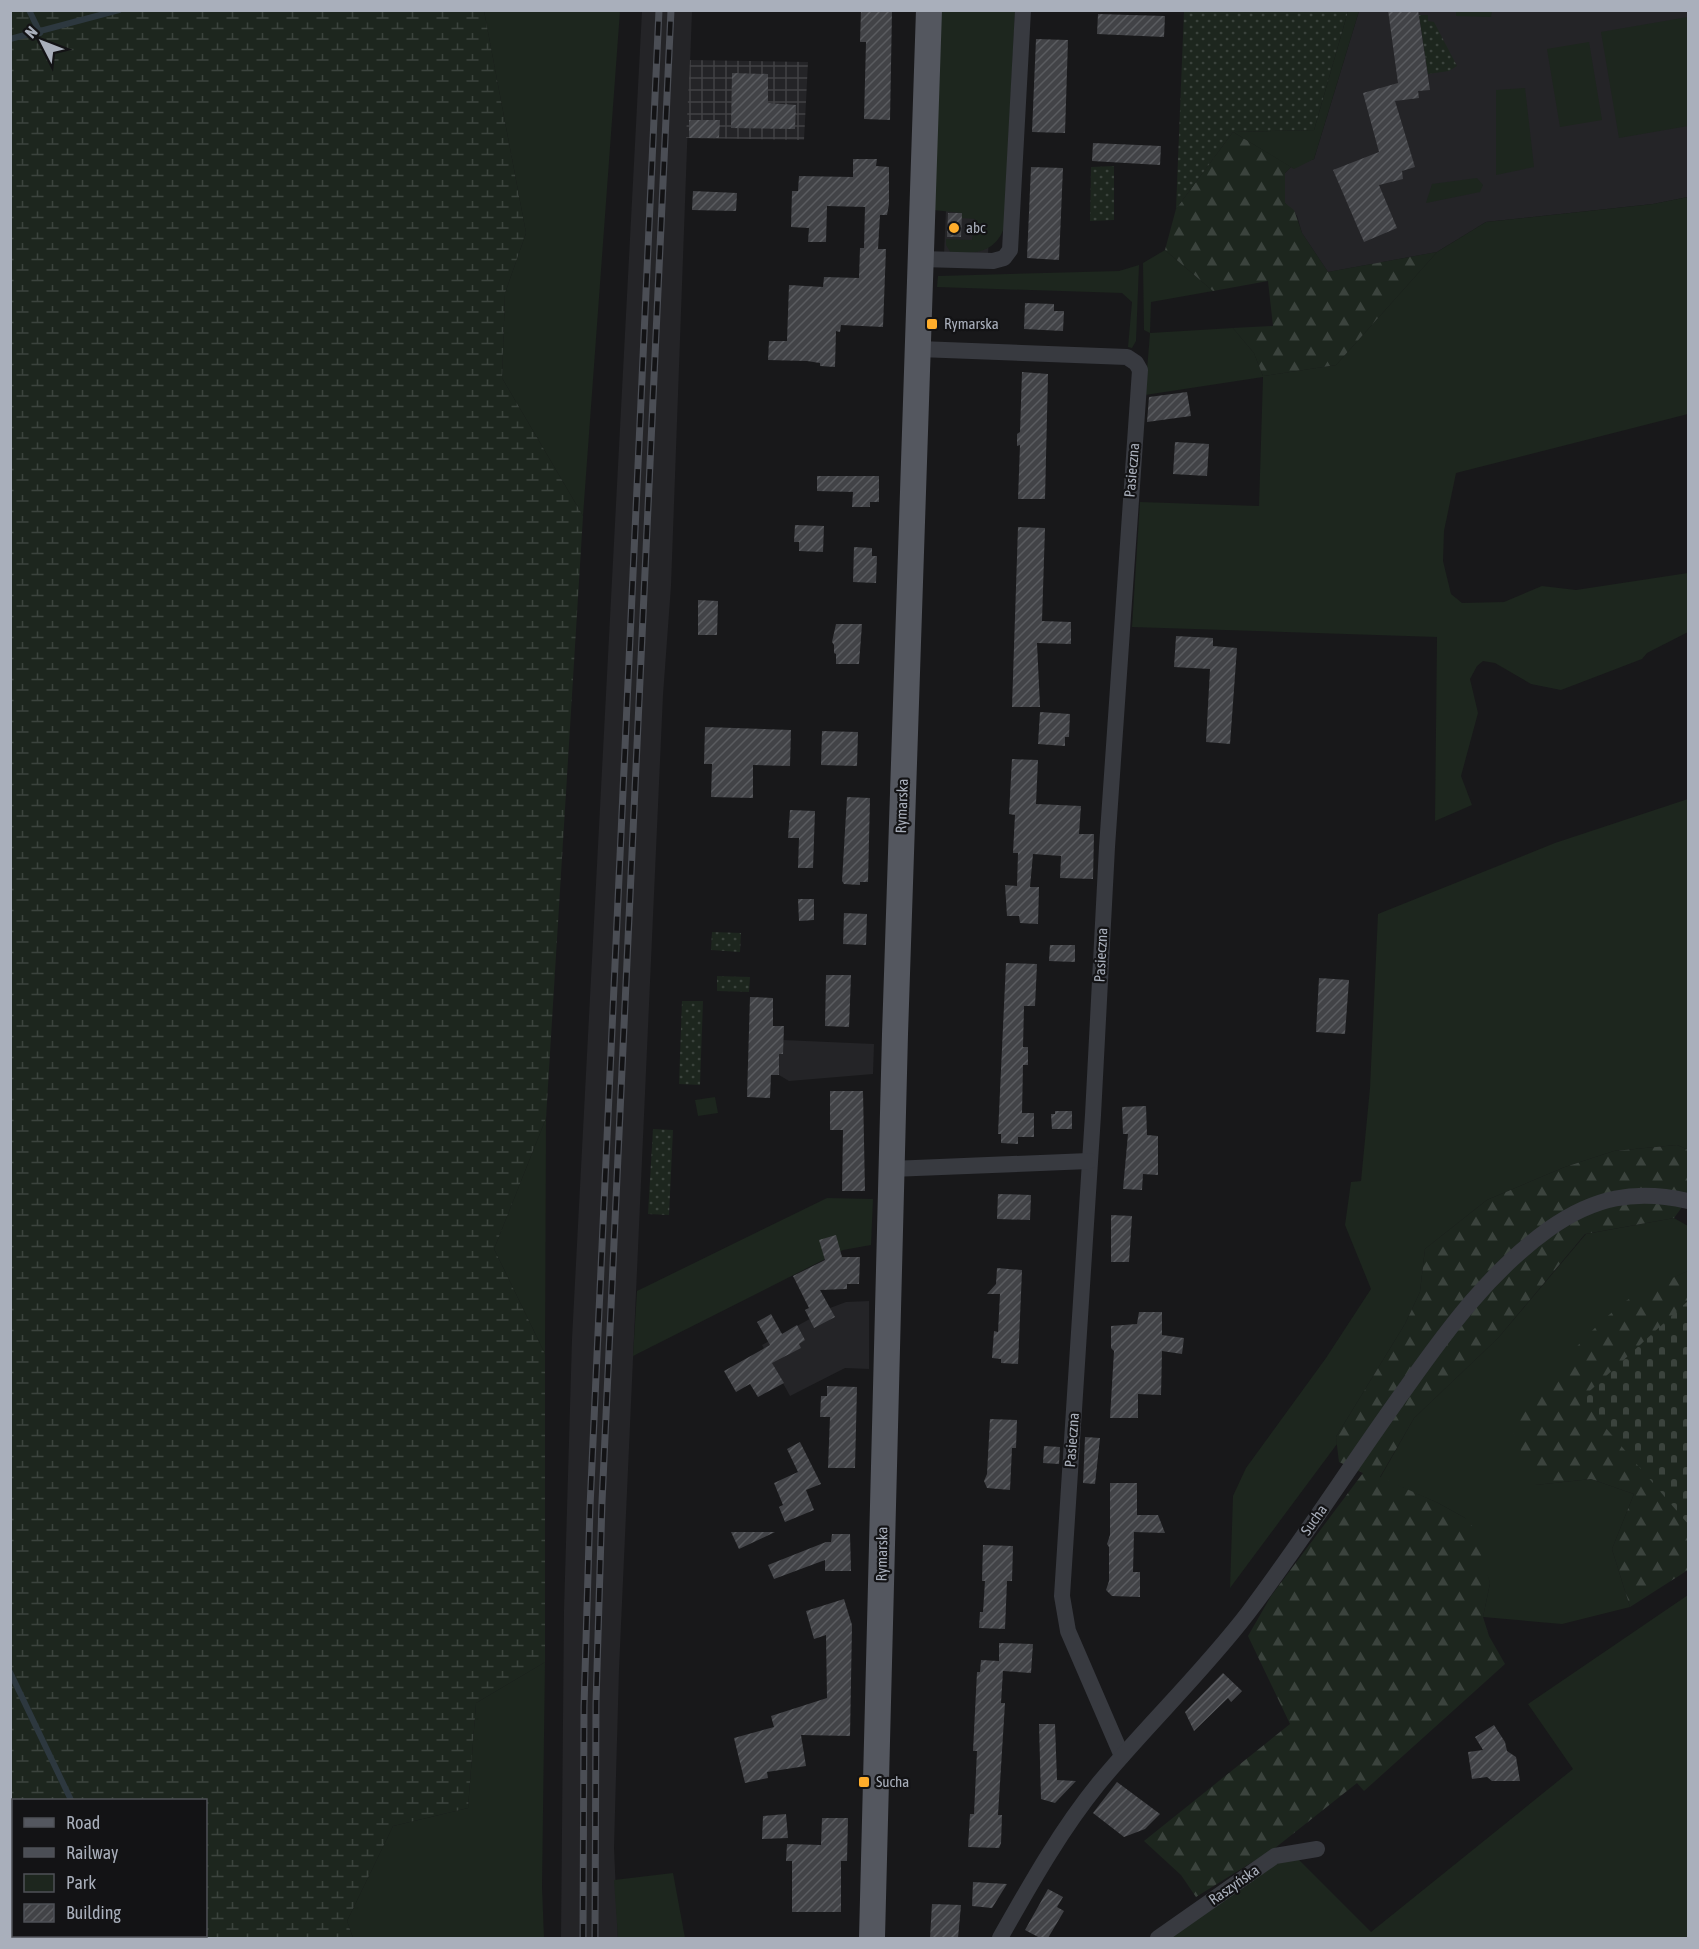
<svg xmlns="http://www.w3.org/2000/svg" width="1699" height="1949" font-family="'Asap Condensed',sans-serif">
<defs>
<pattern id="industrial-grid" width="8" height="8" patternUnits="userSpaceOnUse" patternTransform="scale(1.5)"><rect width="8" height="8" fill="#242427"/><path d="M0 4h8M4 0v8" fill="none" stroke="#414144"/></pattern>
<pattern id="forest-firs" width="22" height="20" patternUnits="userSpaceOnUse" patternTransform="scale(1.5)"><rect width="22" height="20" fill="#1d261e"/><path d="M5 1l3.5 6h-7zM16 11l3.5 6h-7z" fill="#3b433d"/></pattern>
<pattern id="wetland-marsh" width="20" height="14" patternUnits="userSpaceOnUse" patternTransform="scale(1.5)"><rect width="20" height="14" fill="#1d261e"/><path d="M1 5h8M5 5V1M11 12h8M15 12V8" fill="none" stroke="#3b433d"/></pattern>
<pattern id="cemetery-stones" width="16" height="16" patternUnits="userSpaceOnUse" patternTransform="scale(1.5)"><rect width="16" height="16" fill="#1d261e"/><path d="M2 7V4a2 2 0 0 1 4 0v3zM10 15v-3a2 2 0 0 1 4 0v3z" fill="#3b433d"/></pattern>
<pattern id="garden-dots" width="8" height="8" patternUnits="userSpaceOnUse" patternTransform="scale(1.5)"><rect width="8" height="8" fill="#1d261e"/><path d="M2 2h.1M6 6h.1" fill="none" stroke="#3b433d" stroke-width="1.8" stroke-linecap="round"/></pattern>
<pattern id="building-hatch" width="6" height="6" patternUnits="userSpaceOnUse" patternTransform="scale(1.5)"><rect width="6" height="6" fill="#424347"/><path d="M-1 1l2-2M0 6l6-6M5 7l2-2" fill="none" stroke="#5a5c60"/></pattern>
</defs>
<rect width="100%" height="100%" fill="#18181a"/>
<g fill="#242427">
<path d="M642,11H692L671,586L663,695L619,1669L614,1848L618,1938H561L564,1611L572,1339Z"/>
<path d="M1359,11H1688V197L1653,204L1486,222L1437,252L1328,272L1302,233L1297,216L1285,203V173L1291,167L1314,159Z"/>
<path d="M946,208L990,209L988,256L944,255Z"/>
<path d="M783,1040L874,1044L873,1074L789,1081L779,1075V1068L772,1053Z"/>
<path d="M869,1301V1369L845,1368L790,1396L762,1345L830,1308L846,1302Z"/>
</g>
<path fill="url(#industrial-grid)" d="M690,60L808,62L804,140L686,138Z"/>
<g fill="#1d261e">
<path d="M484,11H620L583,516L502,378L505,293L526,233Z"/>
<path d="M941,11H1015L1004,228C995,253 974,254 951,253L946,245V239L972,240L975,219L962,218V213L933,210Z"/>
<path d="M1348,11H1359L1314,159L1294,169L1233,132L1314,130Z"/>
<path d="M1456,11H1492L1491,17L1456,16Z"/>
<path d="M1688,17V126L1619,138L1601,32Z"/>
<path d="M1589,42L1602,120L1560,127L1547,49Z"/>
<path d="M1525,88L1534,167L1496,175V90Z"/>
<path d="M1477,178L1483,185L1480,192L1426,203L1432,184Z"/>
<path d="M1688,197V414L1456,473L1444,531L1443,561L1451,594L1462,603L1504,602L1542,586L1576,590L1688,573V632L1647,653L1642,659L1561,690L1531,684L1495,663L1483,661L1477,666L1470,679L1478,713L1461,776L1472,805L1435,821L1437,637L1132,627L1140,502L1259,506L1263,377L1145,395L1150,333L1144,330L1143,263L1165,250L1213,291L1151,302L1150,333L1233,328L1254,353L1263,376L1336,365L1437,252L1486,222L1653,204Z"/>
<path d="M1139,265L1136,341L1132,348L1128,347L1132,302L1122,293L937,287L938,276L1119,271Z"/>
<path d="M1688,799V1150L1677,1145L1614,1151L1565,1167L1487,1200L1425,1249L1420,1292L1405,1324L1336,1437L1337,1444L1230,1588L1233,1496L1246,1468L1326,1358L1371,1289L1345,1225L1351,1182L1361,1181L1370,1088L1378,914L1555,843Z"/>
<path d="M715,1097L718,1113L698,1116L695,1100Z"/>
<path d="M546,1118L545,1354L494,1249Z"/>
<path d="M827,1198L873,1199L871,1245L843,1250L633,1356L637,1291Z"/>
<path d="M1674,1218L1688,1226V1271L1628,1300L1595,1329L1556,1372L1535,1485L1591,1479L1634,1494L1612,1549L1630,1607L1562,1624L1483,1617L1490,1583L1465,1518L1438,1503L1380,1478L1414,1418L1498,1338L1586,1234Z"/>
<path d="M1688,1595V1938H1169L1281,1858H1297L1371,1932L1573,1769L1528,1704Z"/>
<path d="M545,1662L542,1887L544,1938H353L347,1921L393,1826L468,1808L476,1703Z"/>
<path d="M673,1873L685,1938H618L614,1880Z"/>
</g>
<g fill="url(#forest-firs)">
<path d="M1233,132L1291,167L1285,173V203L1294,210L1302,233L1328,272L1437,252L1336,365L1263,376L1254,353L1233,328L1273,326L1268,281L1213,291L1165,250L1176,209Z"/>
<path d="M1677,1145L1688,1150V1199L1674,1218L1585,1234L1498,1338L1414,1418L1380,1477L1438,1503L1465,1518L1473,1527L1490,1583L1483,1617L1489,1636L1505,1664L1364,1791L1357,1783L1275,1848L1196,1897L1181,1875L1144,1841L1290,1724L1248,1636L1271,1596L1363,1473L1339,1462L1336,1437L1405,1324L1420,1292L1425,1249L1487,1200L1565,1167L1614,1151Z"/>
<path d="M1688,1271V1570L1630,1607L1612,1549L1634,1494L1591,1479L1535,1485L1511,1427C1546,1383 1581,1335 1626,1301C1644,1288 1669,1280 1688,1271Z"/>
</g>
<path fill="url(#wetland-marsh)" fill-rule="evenodd" d="M11,10L484,11L526,233L505,293L502,378L583,516L546,1118L494,1249L545,1354V1662L476,1703L468,1808L393,1826L347,1921L353,1938H11ZM14,1800H206V1936H14Z"/>
<path fill="url(#cemetery-stones)" d="M1688,1301V1524L1581,1399Z"/>
<g fill="url(#garden-dots)">
<path d="M1184,11H1348L1314,130L1233,132L1176,209Z"/>
<path d="M1419,15H1428V21L1434,22L1457,66L1449,71L1428,74Z"/>
<path d="M1114,166V220L1090,221L1091,167Z"/>
<path d="M712,932L741,933L740,952L711,950Z"/>
<path d="M717,976L750,977L749,992L717,991Z"/>
<path d="M682,1001H703L700,1085L679,1084Z"/>
<path d="M653,1129L673,1130L669,1215L648,1214Z"/>
</g>
<g fill="none" stroke-linecap="round" stroke-linejoin="round">
<g stroke="#2d383f" stroke-width="6">
<path d="M29,10L40,33"/>
<path d="M10,39L119,10"/>
<path d="M10,1672L71,1800"/>
<path d="M134,1936L135,1938"/>
</g>
</g>
<g fill="url(#building-hatch)">
<path d="M861,10H892L890,120L864,119L866,42H860Z"/>
<path d="M1388,10H1418L1430,90L1418,91L1419,98L1395,101L1415,167L1402,171L1403,179L1379,185L1397,228L1364,242L1333,170L1379,152L1363,93L1398,83Z"/>
<path d="M1098,14L1165,16L1164,37L1097,34Z"/>
<path d="M1036,39L1068,40L1065,133L1032,132Z"/>
<path d="M732,73L768,74V103L796,105L795,129L731,128Z"/>
<path d="M689,120H720L719,138H689Z"/>
<path d="M1093,143L1161,146L1160,165L1092,161Z"/>
<path d="M853,159H877L876,166L889,167V204L887,215H880L878,249H886L883,327L841,325L840,332L836,331L835,367L820,366V363L807,361L768,360L769,341H787L789,285L823,287L824,277L859,278L860,248H864L865,207L827,206L826,242H808L809,228L791,227L792,191H798L799,176L853,177Z"/>
<path d="M1031,167L1063,168L1059,260L1027,258Z"/>
<path d="M693,191L737,193L736,211L692,210Z"/>
<path d="M948,213H962L961,237H947Z"/>
<path d="M1025,303L1054,304V311H1064L1063,331L1024,329Z"/>
<path d="M1022,372L1048,374L1045,499H1018L1020,445L1017,446V434L1020,432Z"/>
<path d="M1187,392L1191,416L1147,422L1149,397Z"/>
<path d="M1175,442L1209,444L1207,476L1173,474Z"/>
<path d="M817,476H879V502H870V507H852L853,492L817,491Z"/>
<path d="M795,525L824,526L823,552L799,551V542H794Z"/>
<path d="M1018,527L1045,528L1042,621L1071,622V644L1037,643L1040,707H1012Z"/>
<path d="M854,547L872,548V556H877L876,583L853,582Z"/>
<path d="M698,600L718,601L717,635H698Z"/>
<path d="M836,624H862L859,664H836V654L834,653V645L832,642Z"/>
<path d="M1176,636L1213,638V646L1237,648L1230,744L1206,742L1210,669L1174,667Z"/>
<path d="M1040,712L1070,714L1069,737H1065V746L1038,744Z"/>
<path d="M705,727L791,730L790,766L753,765V798L711,797L712,764H704Z"/>
<path d="M822,731L858,732L857,766L821,765Z"/>
<path d="M1012,759L1038,760L1036,804L1081,806L1079,834H1094L1093,879L1060,878L1061,856L1033,854L1030,887H1039L1038,924L1020,923L1019,916H1007L1005,885L1017,886L1018,853H1013L1015,815L1009,814Z"/>
<path d="M847,797L870,798L868,882H860V885L844,884L842,881Z"/>
<path d="M790,810L815,811L813,868H798L799,838H788Z"/>
<path d="M798,899H814V920L799,921Z"/>
<path d="M844,913L867,914L866,945L843,944Z"/>
<path d="M1050,945H1075V962L1049,961Z"/>
<path d="M1006,963L1037,964L1035,1006H1024L1023,1047H1028V1065H1023L1022,1113H1034V1137H1018V1144L1001,1143V1134H998Z"/>
<path d="M826,975H851L849,1027L825,1026Z"/>
<path d="M1319,978L1349,980L1345,1034L1316,1032Z"/>
<path d="M750,997L773,998V1026H784L783,1054H779V1075H771L770,1098L747,1097Z"/>
<path d="M830,1091H863L865,1191H842L843,1130H830Z"/>
<path d="M1146,1106L1147,1135L1158,1136V1175L1143,1174L1142,1190L1123,1189L1128,1134H1123L1122,1107Z"/>
<path d="M1055,1111H1072V1129H1052L1051,1114H1055Z"/>
<path d="M998,1194L1031,1195L1030,1220L997,1219Z"/>
<path d="M1111,1215L1132,1216L1129,1262H1111Z"/>
<path d="M836,1235L842,1257H860L859,1284H847V1289L820,1290L835,1317L814,1328L805,1310L809,1308L793,1276L825,1260L819,1240Z"/>
<path d="M997,1268L1022,1270L1018,1364L1001,1363V1359L992,1358L994,1331L998,1332L1000,1294H987L996,1284Z"/>
<path d="M1139,1312H1162V1335L1184,1338L1182,1354L1162,1351L1161,1395L1138,1394V1418H1110L1114,1351L1111,1348V1326L1137,1324Z"/>
<path d="M771,1314L782,1334L797,1325L805,1340L799,1344L801,1348L772,1363L784,1383L758,1397L750,1384L736,1392L724,1371L770,1345L757,1322Z"/>
<path d="M827,1386L857,1387L855,1468H828L830,1417H820L821,1396H827Z"/>
<path d="M990,1419L1017,1420L1016,1448H1012L1010,1490L987,1488L984,1481L987,1474Z"/>
<path d="M1085,1437L1100,1438L1095,1484L1083,1483Z"/>
<path d="M800,1442L821,1484L806,1490L814,1510L785,1522L779,1507L783,1505L774,1483L798,1472L787,1449Z"/>
<path d="M1044,1446L1060,1447L1059,1464L1043,1463Z"/>
<path d="M1110,1483H1137V1515H1158L1165,1533L1134,1532L1133,1572H1140V1597L1112,1596L1106,1590L1109,1581V1547L1107,1544L1110,1535Z"/>
<path d="M731,1532H775L739,1549Z"/>
<path d="M832,1534H850L851,1571H825V1560L774,1579L768,1565L826,1542H831Z"/>
<path d="M983,1545L1013,1546L1012,1581H1007L1005,1629L979,1628L980,1612H983L985,1581H982Z"/>
<path d="M844,1599L852,1625L850,1736L801,1735L806,1766L767,1772L768,1778L745,1783L734,1738L774,1727L771,1716L827,1698L826,1635L814,1639L806,1611Z"/>
<path d="M999,1643L1033,1644L1031,1673L1003,1671L1001,1703H1005L998,1815H1002L1001,1843L999,1848L968,1847L970,1814H974L977,1751H973L977,1672H980L981,1660L999,1661Z"/>
<path d="M1223,1673L1242,1691L1231,1702L1228,1698L1194,1731L1185,1712Z"/>
<path d="M1039,1724H1055L1057,1780L1076,1781L1055,1803L1041,1799Z"/>
<path d="M1494,1725L1505,1742L1507,1751L1516,1757L1520,1781H1492L1487,1777L1472,1779L1468,1752L1483,1750L1475,1737Z"/>
<path d="M1117,1782L1160,1814L1145,1829L1124,1837L1093,1813Z"/>
<path d="M786,1814L788,1838L762,1839L763,1816Z"/>
<path d="M822,1818H848L847,1861H841V1912H792V1861H786L787,1844L821,1845Z"/>
<path d="M973,1882L1007,1884L992,1908L972,1906Z"/>
<path d="M1048,1889L1063,1897L1057,1907L1064,1911L1048,1938H1040L1025,1930Z"/>
<path d="M932,1904L961,1905L958,1938H930Z"/>
</g>
<g fill="none" stroke-linecap="round" stroke-linejoin="round">
<g stroke="#383a40" stroke-width="16">
<path d="M921,259L993,261L1004,258L1010,250L1023,10"/>
<path d="M919,349L1127,357L1136,363L1140,370L1107,847L1093,1115L1062,1596L1068,1631L1122,1756"/>
<path d="M891,1169L1089,1161"/>
<path d="M1000,1938C1030,1885 1060,1831 1099,1783C1147,1725 1202,1673 1248,1613C1303,1540 1352,1463 1406,1388C1447,1330 1490,1271 1549,1229C1594,1197 1635,1189 1688,1201"/>
<path d="M1158,1938L1275,1856L1317,1849"/>
</g>
<path stroke="#54575f" stroke-width="26" d="M872,1938L895,1034L929,10"/>
<g stroke="#4b4e55" stroke-width="7">
<g id="rail">
<path d="M583,1938L584,1707L590,1507L659,10"/>
<path d="M595,1938L596,1703L602,1502L671,10"/>
</g>
</g>
<use href="#rail" stroke="#131315" stroke-width="4.5" stroke-dasharray="14" stroke-linecap="butt"/>
</g>
<g fill="#ffad2b" stroke="#131315" stroke-width="2">
<circle cx="954" cy="228" r="6"/>
<rect x="926" y="318" width="12" height="12" rx="3"/>
<rect x="858" y="1776" width="12" height="12" rx="3"/>
</g>
<g text-anchor="middle" stroke-width="4.5" stroke-linejoin="round" paint-order="stroke">
<g font-size="15" fill="#a9afbb" stroke="#131315" text-anchor="start">
<text x="966" y="233">abc</text>
<text x="944" y="329">Rymarska</text>
<text x="876" y="1787">Sucha</text>
</g>
<g font-size="15" fill="#a9afbb" stroke="#131315">
<text transform="translate(1132 470) rotate(-85)" y="5">Pasieczna</text>
<text transform="translate(902 806) rotate(-88)" y="5">Rymarska</text>
<text transform="translate(1101 955) rotate(-87)" y="5">Pasieczna</text>
<text transform="translate(1072 1440) rotate(-86)" y="5">Pasieczna</text>
<text transform="translate(1314 1520) rotate(-55)" y="5">Sucha</text>
<text transform="translate(882 1554) rotate(-89)" y="5">Rymarska</text>
<text transform="translate(1234 1885) rotate(-35)" y="5">Raszyńska</text>
</g>
</g>
<rect width="1699" height="1949" fill="none" stroke="#a9afbb" stroke-width="24"/>
<rect x="12" y="1799" width="195" height="138" fill="#131315" stroke="#4f5157" stroke-width="1.5"/>
<rect x="24" y="1818" width="30" height="9" fill="#54575f" stroke="#4f5157" stroke-width="1.5"/>
<text x="66" y="1829" font-size="18" fill="#a9afbb">Road</text>
<rect x="24" y="1848" width="30" height="9" fill="#4b4e55" stroke="#4f5157" stroke-width="1.5"/>
<text x="66" y="1859" font-size="18" fill="#a9afbb">Railway</text>
<rect x="24" y="1874" width="30" height="18" fill="#1d261e" stroke="#4f5157" stroke-width="1.5"/>
<text x="66" y="1889" font-size="18" fill="#a9afbb">Park</text>
<rect x="24" y="1904" width="30" height="18" fill="url(#building-hatch)" stroke="#4f5157" stroke-width="1.5"/>
<text x="66" y="1919" font-size="18" fill="#a9afbb">Building</text>
<g transform="translate(42 42) rotate(312)" stroke="#131315" stroke-width="4.5" paint-order="stroke">
<path d="M0-4.5L10 22L0 15L-10 22Z" fill="#a9afbb"/>
<text y="-9" font-size="16" font-weight="bold" text-anchor="middle" fill="#a9afbb">N</text>
</g>
</svg>
